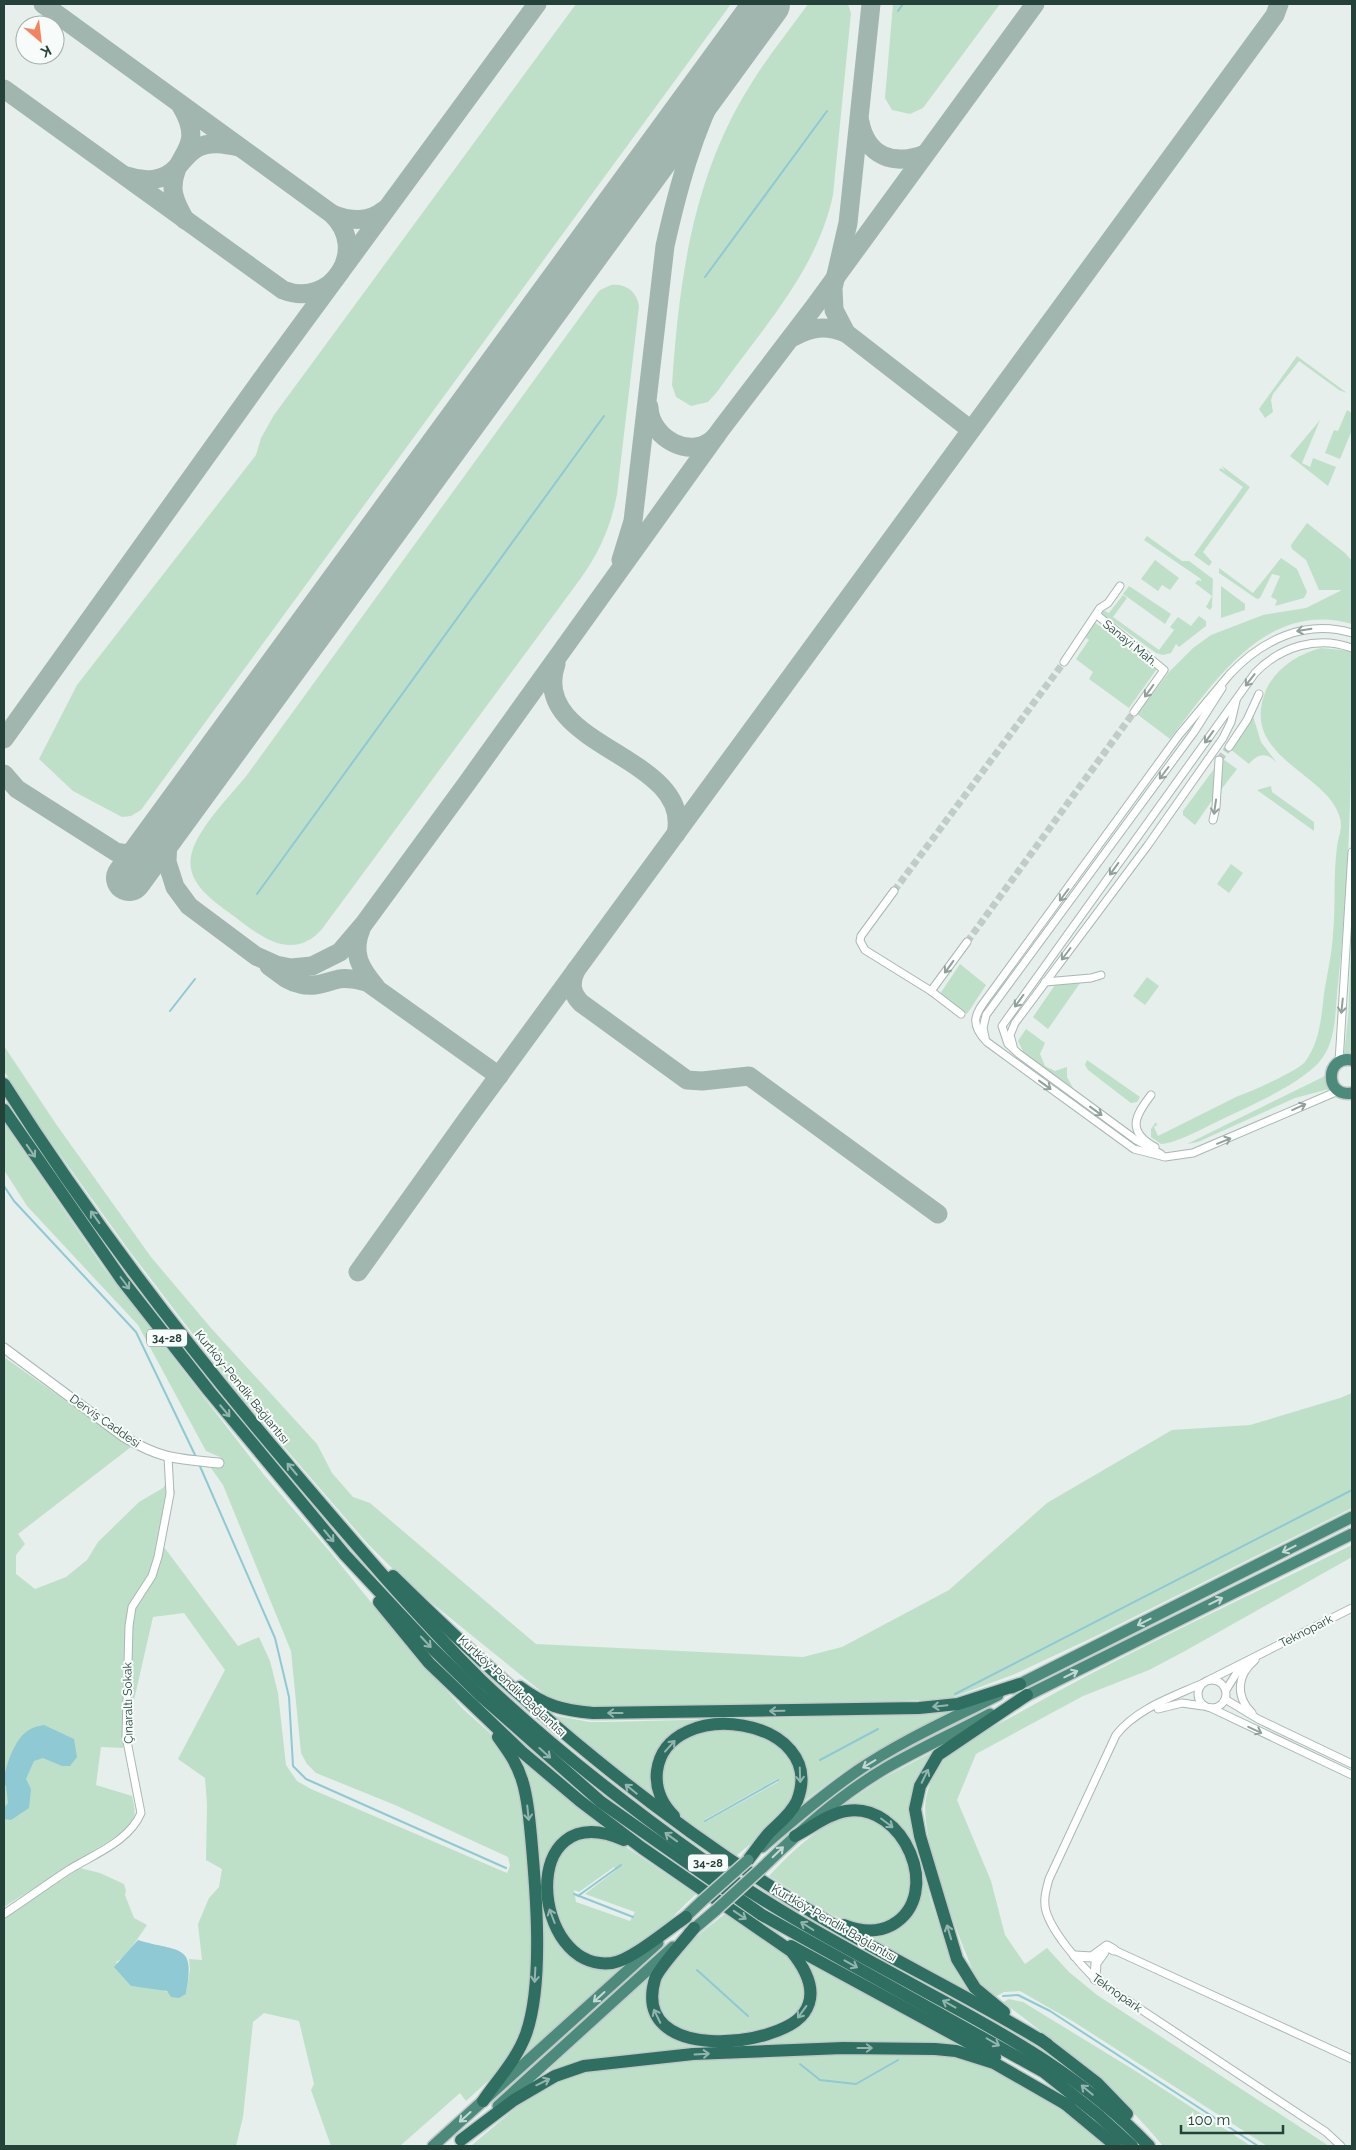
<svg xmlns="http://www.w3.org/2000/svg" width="1356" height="2150" font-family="Raleway,sans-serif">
<rect width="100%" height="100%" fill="#e6efeb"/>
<g fill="#bfe0c8" fill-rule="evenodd">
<path d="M576,4H731L141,810L131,816L122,817L73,791L39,759L77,685L256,455L261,438L274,415Z"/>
<path d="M808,4H848L851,13L833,195C817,271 761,330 717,392L708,402L691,406L676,397L672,385C679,280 693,175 751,84C768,56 789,31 808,4Z"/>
<path d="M893,4H1000L923,108L910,114L892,110L885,98Z"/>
<path d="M611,285C625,283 637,291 639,306L617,494C611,526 600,551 581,578L322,929C293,962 261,937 235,917C215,902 183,883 192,852C199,827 230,796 247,775L596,295L600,290Z"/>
<path d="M1297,356L1347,393L1339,390L1299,361L1273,394L1271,400L1273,412L1265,418L1259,409Z"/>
<path d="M1347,410L1352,413V430L1340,459L1325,453L1334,430L1338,431Z"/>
<path d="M1320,420L1302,463L1310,467L1313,458L1336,467L1328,486L1290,456Z"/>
<path d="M1222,466L1250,487L1203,552L1212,562L1209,566L1194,555L1243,487L1219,470L1221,468L1225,471Z"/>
<path d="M1307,523L1345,553L1352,561V624C1267,599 1214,682 1170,739L1137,714L1168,673L1193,648L1211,635L1263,615L1306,608L1342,590H1319L1306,560L1292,549L1291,545Z"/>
<path d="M1147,536L1182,561H1189L1213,579L1212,607L1210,610L1206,607L1212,596L1195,583L1198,580L1201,581V579L1144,540Z"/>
<path d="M1281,558L1297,569L1307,592L1304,598L1275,606L1277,600L1271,597L1280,576L1272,574L1260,598L1257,599L1219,573V568L1253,593Z"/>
<path d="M1155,560L1179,578L1170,590L1162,585L1158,591L1141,579Z"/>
<path d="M1129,586L1171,614L1165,624L1123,594Z"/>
<path d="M1221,586L1245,604V610L1221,618Z"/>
<path d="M1123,595L1127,598L1113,617L1159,650L1174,630L1170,627L1178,617L1191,626L1199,616L1206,621V626L1179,647L1176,644L1171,653L1163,655L1156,653L1101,613L1103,610L1109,613Z"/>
<path d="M1094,622L1156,667V670L1129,708L1089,679L1093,672L1076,659L1089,640L1085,637Z"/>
<path d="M1321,648L1352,651C1352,762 1350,874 1338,984C1335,1008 1337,1037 1323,1057C1308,1080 1256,1103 1231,1115C1215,1122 1176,1144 1161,1144L1151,1137V1129L1156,1122L1157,1125L1154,1127L1158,1136L1238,1096C1249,1093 1299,1070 1305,1062C1320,1041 1321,1019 1324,994C1327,974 1332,954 1333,934C1336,905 1333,876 1337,847C1338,837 1343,829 1340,818C1328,772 1238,758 1266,690C1276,668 1298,654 1321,648Z"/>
<path d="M1253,716L1261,742L1277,763C1267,752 1258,753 1249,764L1230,749Z"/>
<path d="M1223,759L1237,769L1220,791L1221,763Z"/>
<path d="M1214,769L1213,799L1195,825L1183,815V811Z"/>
<path d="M1271,786L1272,792L1314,822V831L1257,790Z"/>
<path d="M1231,864L1243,873L1229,893L1217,884Z"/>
<path d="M1352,931V1053L1344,1054L1348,1017Z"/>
<path d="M960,964L986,985L967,1014L940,994Z"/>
<path d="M1147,977L1159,986L1145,1005L1133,996Z"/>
<path d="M1080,983L1048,1029L1033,1017L1055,985Z"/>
<path d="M1026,1029L1045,1043L1040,1054L1045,1066L1055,1071L1067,1067V1077L1073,1088L1024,1053L1018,1041Z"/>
<path d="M4,1046L56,1124L151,1257L211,1328L317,1444L332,1473L353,1497L370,1503L536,1644L803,1657L842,1647L949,1590L1047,1503L1172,1430L1250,1425L1340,1398L1352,1393V1508L1094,1637L1015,1674L948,1699L777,1706L587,1707L566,1704L548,1697L407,1583L367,1543L240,1396L128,1249L40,1127L4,1071Z"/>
<path d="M1087,1060L1140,1097L1137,1102L1131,1103L1088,1070L1085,1065Z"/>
<path d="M1325,1076L1329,1089L1295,1098L1198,1142L1187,1144Z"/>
<path d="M4,1123L103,1267L264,1475L331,1553L396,1633L463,1709L489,1732L509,1759L523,1802L532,1917L531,1981L524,2030L499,2071L466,2101L460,2093L400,2146H331L311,2090L314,2084L299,2021L264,2013L253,2022L243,2117L236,2146H4V1918L80,1868L100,1873L124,1884L126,1891L125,1895L134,1918L147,1925L125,1957L116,1962L131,1986L160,1989L180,1997L186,1994L190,1970L189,1959L202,1960L198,1924L209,1898L219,1887L222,1869L206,1860L207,1804L205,1778L178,1759L225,1670L184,1613L153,1617L123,1748L101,1747L96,1785L132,1796C137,1817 136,1818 120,1834L4,1907V1357L131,1447L18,1534L25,1544L16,1555V1574L35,1589L66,1577L87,1560L98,1542L139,1502L163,1488L166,1483L175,1491L164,1547L238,1646L259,1637L270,1661L278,1693L286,1765L297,1781L311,1789L507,1873L510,1866L508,1857L395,1805L316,1773L307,1764L301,1753L291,1651L223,1485L211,1468L220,1467L222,1458L206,1451L138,1325L27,1206L4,1170Z"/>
<path d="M1352,1545V1557L1185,1651L1149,1670L1083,1696L976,1754L957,1800L991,1881L1005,1935L1025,1964L1047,1948L1069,1972L1097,1995L1329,2146H1267L1074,2022L1020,1991L1004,1992L995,1997L978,1982L970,1969L972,1968C957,1932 916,1829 927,1794C930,1782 936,1769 944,1760C964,1738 999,1725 1024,1710C1131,1650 1243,1599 1352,1545Z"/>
<path d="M956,1711L891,1743L842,1773L799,1805L806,1780L770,1730L686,1726L674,1733L659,1751L652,1770L659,1805L598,1752L546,1714L590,1722H605L930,1714Z"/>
<path d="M708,1730H743L777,1742L796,1766L793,1800L766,1831L736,1856C717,1842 682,1824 669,1804C662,1794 662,1782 663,1771C666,1744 684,1738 708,1730ZM777,1779L778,1782L707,1821L704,1820Z"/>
<path d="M512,1748L610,1831C581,1822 550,1835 542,1867C533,1903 556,1958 594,1967C604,1969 613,1967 624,1965L520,2060L540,1924Z"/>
<path d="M936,1750L923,1766L913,1793L924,1872L931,1901L951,1960L959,1977L977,1999L863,1936L887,1934L902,1926L911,1916L922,1893L921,1873L890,1818L877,1809L868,1807H840L883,1778Z"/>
<path d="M840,1817C850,1817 865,1815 875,1818C879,1820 883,1825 886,1828C921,1857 923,1930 864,1925C835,1923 795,1891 769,1876C791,1852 812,1833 840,1817Z"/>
<path d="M604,1837L626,1847L696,1894C672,1916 647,1947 615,1958C568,1972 531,1875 571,1845C580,1838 593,1838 604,1837ZM614,1867L616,1870L585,1894L635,1912L630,1921L576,1902L574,1890L579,1892Z"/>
<path d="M726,1913C753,1931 789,1948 803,1978C827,2032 699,2045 671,2025C669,2023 667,2018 665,2015C654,1999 657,1983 668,1967C683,1945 706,1929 726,1913Z"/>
<path d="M805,1960L976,2053L847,2045L550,2074L549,2069L651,1975C634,2042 685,2048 736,2043C764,2040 791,2039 808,2015Z"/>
<path d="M1009,1999L1023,2002L1134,2070L1251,2146H1163C1115,2088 1062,2047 1003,2002Z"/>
<path d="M850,2052C887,2053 929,2049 965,2058C1020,2072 1065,2111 1108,2146H471L532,2094L551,2082L592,2069L739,2056Z"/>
</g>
<g fill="#8ec9d4">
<path d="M44,1725L74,1739L77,1757L70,1766H62L43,1758L34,1761L26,1779L31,1789L29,1808L11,1820L4,1819V1808L8,1803L6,1786L4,1783C4,1769 15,1737 29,1730C33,1727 39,1726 44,1725Z"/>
<path d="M138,1940C180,1953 196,1942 186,1994L179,1998L171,1997L167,1991L131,1986L114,1967Z"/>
</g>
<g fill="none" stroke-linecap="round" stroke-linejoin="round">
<g stroke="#8ec9d4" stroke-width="2">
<path d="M898,11L903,4"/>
<path d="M705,277L827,111"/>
<path d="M257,894L604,416"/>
<path d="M170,1011L195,979"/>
<path d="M4,1186L14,1201L136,1332L196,1457"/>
<path d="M199,1464L275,1638L289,1697L293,1766L306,1779L506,1868"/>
<path d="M955,1694L1352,1490"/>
<path d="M820,1760L878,1729"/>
<path d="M705,1821L778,1780"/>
<path d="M574,1894L633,1917"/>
<path d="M578,1896L621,1865"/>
<path d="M697,1970L748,2016"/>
<path d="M1003,1996L1018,1995L1050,2011L1258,2146"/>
<path d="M800,2064L820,2080L856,2084L898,2060"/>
</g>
<g stroke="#a2b6b0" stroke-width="19">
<path d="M871,4L848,223L833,288L834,310L846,333L971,430"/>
<path d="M4,89L283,290C331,309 370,250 332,214L43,4"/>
<path d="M180,104C208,150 173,152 173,188C173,200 180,210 185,220"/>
<path d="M860,122C867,157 894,166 925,154"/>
<path d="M127,176C144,182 164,182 177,167C183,161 189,152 197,148C210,141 225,144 239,147"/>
<path d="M332,214C350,221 368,223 384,210"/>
<path d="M793,337C812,327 825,325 846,333"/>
<path d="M649,407C650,439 693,462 716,436"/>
<path d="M621,560L633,521L665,246C678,188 693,132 721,79C734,52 752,28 768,4"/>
<path d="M556,664C527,747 694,755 676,834"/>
<path d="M4,739L269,369L537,4"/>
<path d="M4,774L17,789L116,852C132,855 141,854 154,844"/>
<path d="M180,809L168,839L167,862L175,887L189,906L256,956L276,965L291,968L312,966L340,952L363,925L467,783L721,429L814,307L1035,4"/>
<path d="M361,929C351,953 360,968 376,987"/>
<path d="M269,966C279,973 288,982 300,984C315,988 325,982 339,979C348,977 358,980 367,982L499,1076"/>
<path d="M576,970C570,983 571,993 581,1003L687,1080L702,1081L749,1076L938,1214"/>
<path d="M358,1272L470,1115L1275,15L1279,4"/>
</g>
<path stroke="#a2b6b0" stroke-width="46" d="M129,878L767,4"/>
<g stroke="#bfccc8" stroke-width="7" stroke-dasharray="7 3.5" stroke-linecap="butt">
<path d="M1219,760L1229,747"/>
<path d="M894,891L1064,662"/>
<path d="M967,942L1134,712"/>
</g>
<g stroke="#a8b8b2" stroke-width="9">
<g id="minor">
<path d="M1097,615L1164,670L1134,712"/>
<path d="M1064,662L1100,608L1108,603L1120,586"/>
<path d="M1230,674L1179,735L993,990C978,1011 966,1020 987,1042L1134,1149L1165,1157L1193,1153L1338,1091"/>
<path d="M1229,747L1247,720L1259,694"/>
<path d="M1213,820L1216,807L1219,760"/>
<path d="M894,891L861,936L860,941L865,950L931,991L961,1014"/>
<path d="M1045,982L1091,978L1101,975"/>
<path d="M931,991L967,942"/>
<path d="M985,1037L983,1028L986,1015L1194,732L1222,688"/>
<path d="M1013,1046L1010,1035L1015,1023L1148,845L1223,738L1231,722L1236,701"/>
<path d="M1339,1062L1352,852"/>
<path d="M1151,1095C1135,1116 1126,1131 1155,1147"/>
<path d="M1161,1154L1136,1140L1019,1054L1008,1044L1002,1026L1255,673C1280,647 1317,635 1352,648"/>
<circle cx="1212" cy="1694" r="14"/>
<path d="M1209,1680L1352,1608"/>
<path d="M1201,1684C1172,1697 1136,1709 1116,1735L1049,1879C1046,1890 1043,1900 1046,1911C1052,1932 1079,1963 1095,1979L1326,2132L1341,2146"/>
<path d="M1226,1690L1236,1674L1247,1664"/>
<path d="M1225,1699L1258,1719L1352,1764"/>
<path d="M1211,1708L1352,1775"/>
<path d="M1158,1709L1182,1703L1203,1706"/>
<path d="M1252,1713C1235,1696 1237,1675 1255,1660"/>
<path d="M4,1914C25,1900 46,1885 67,1871C92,1855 129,1842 141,1813L126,1736L129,1626L132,1607L152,1576L158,1557L170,1494L168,1457"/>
<path d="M1114,1950L1352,2059"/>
</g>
</g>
<g stroke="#a8b8b2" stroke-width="11">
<g id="tertiary">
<path d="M4,1348L124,1437C161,1459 177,1459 219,1463"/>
<path d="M1075,1956L1092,1957L1107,1946L1114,1950"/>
<path d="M1095,1979L1096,1963L1104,1952"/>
</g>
</g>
<g stroke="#c2cac8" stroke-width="14">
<g id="trunk">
<path d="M1352,1060C1325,1055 1324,1098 1352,1093"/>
<path d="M1012,1688L1352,1517"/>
<path d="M1020,1699L1352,1534"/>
<path d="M762,1847C793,1820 824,1794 857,1771C901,1741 951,1719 998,1695"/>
<path d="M762,1868C800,1831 840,1795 886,1768C919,1749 956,1732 990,1714"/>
<path d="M680,1922L702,1901"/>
<path d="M689,1933L716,1910"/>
<path d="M498,2106L673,1947"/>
<path d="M433,2146L658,1943"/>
</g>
</g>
<g stroke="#c2cac8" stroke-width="15">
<g id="motorway">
<path d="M4,1084C89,1218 186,1345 289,1466C351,1539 412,1611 480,1679C549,1745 625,1804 702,1859C773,1910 852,1951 928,1993C1010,2037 1084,2078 1149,2146"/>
<path d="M4,1110L122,1280L209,1391L345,1555L430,1646L481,1696L601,1802L762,1915L1044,2072L1098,2115L1132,2146"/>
<path d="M393,1576C523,1704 660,1822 817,1915C892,1960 972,1998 1047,2044"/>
<path d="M379,1602L429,1663L522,1752L580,1801L642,1848L791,1951C805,1968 819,1992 804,2013C779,2048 630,2064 655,1979C659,1967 686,1939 694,1928"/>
<path d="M520,1687C546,1706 561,1710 593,1713L919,1708L958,1704L1020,1684"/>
<path d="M674,1816C662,1804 655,1788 657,1771C667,1694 830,1717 797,1801C791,1814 779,1823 769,1833C762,1841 755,1851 748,1860"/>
<path d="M795,1836C811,1828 828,1814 846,1811C903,1801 945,1895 892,1925C877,1933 859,1931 844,1925"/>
<path d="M624,1840C516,1793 531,1973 612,1963C632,1960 668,1929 686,1917"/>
<path d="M791,1946L995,2057"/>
<path d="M1004,2012L975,1988L957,1959L920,1836L915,1809L920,1786L938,1755L1027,1695"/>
<path d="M1040,2039L1097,2083L1127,2114"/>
<path d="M483,2101C498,2079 517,2059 526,2034C544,1984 536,1890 531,1836C529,1817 528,1798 522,1780C517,1763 508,1751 498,1737"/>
<path d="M1064,2103L1116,2146"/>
<path d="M461,2140L514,2100L555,2076L584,2066L693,2054L843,2048L935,2049L956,2051L994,2063L1069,2106"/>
</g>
</g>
<use href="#minor" stroke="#fff" stroke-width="7"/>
<use href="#tertiary" stroke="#fff" stroke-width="9"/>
<use href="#trunk" stroke="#4c8a7c" stroke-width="11"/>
<use href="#motorway" stroke="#2f6f62" stroke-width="12"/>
<g stroke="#a8b8b2" stroke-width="9" stroke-linecap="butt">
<path id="minor-bridge" d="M1230,674C1262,640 1305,619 1352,633"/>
</g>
<g stroke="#c2cac8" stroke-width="14" stroke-linecap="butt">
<g id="trunk-bridge">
<path d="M702,1901L748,1860"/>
<path d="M716,1910L762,1868"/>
</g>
</g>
<use href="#minor-bridge" stroke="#fff" stroke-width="7"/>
<use href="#trunk-bridge" stroke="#4c8a7c" stroke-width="11"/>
</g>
<defs><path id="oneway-shaft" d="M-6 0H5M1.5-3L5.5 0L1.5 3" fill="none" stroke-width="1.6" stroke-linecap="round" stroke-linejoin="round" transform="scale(1.25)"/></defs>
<g stroke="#92a09c">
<use href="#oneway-shaft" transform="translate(1304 630) rotate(171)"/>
<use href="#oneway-shaft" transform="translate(1250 680) rotate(128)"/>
<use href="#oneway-shaft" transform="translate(1149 691) rotate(126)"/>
<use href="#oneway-shaft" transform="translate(1209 737) rotate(126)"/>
<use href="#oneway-shaft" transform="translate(1164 773) rotate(127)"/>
<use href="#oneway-shaft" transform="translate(1215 807) rotate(98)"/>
<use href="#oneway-shaft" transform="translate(1114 869) rotate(126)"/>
<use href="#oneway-shaft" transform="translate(1064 895) rotate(127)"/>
<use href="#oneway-shaft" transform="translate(1066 954) rotate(127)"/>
<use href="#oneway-shaft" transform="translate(949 967) rotate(126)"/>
<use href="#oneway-shaft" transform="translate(1019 1001) rotate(126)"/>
<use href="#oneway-shaft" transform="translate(1342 1006) rotate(96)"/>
<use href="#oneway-shaft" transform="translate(1045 1085) rotate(36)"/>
<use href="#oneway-shaft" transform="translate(1299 1107) rotate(-24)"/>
<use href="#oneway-shaft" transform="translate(1096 1111) rotate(36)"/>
<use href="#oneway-shaft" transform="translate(1224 1141) rotate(-22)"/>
<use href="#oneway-shaft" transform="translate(1255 1730) rotate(25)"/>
</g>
<g stroke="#93b5ae">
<use href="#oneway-shaft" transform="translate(31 1151) rotate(55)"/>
<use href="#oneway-shaft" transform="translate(95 1217) rotate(-126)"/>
<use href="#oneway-shaft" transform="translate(125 1283) rotate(53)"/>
<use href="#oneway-shaft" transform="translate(225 1411) rotate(50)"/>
<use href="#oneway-shaft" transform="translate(292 1469) rotate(-130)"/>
<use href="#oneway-shaft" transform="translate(329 1536) rotate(50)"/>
<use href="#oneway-shaft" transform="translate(426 1642) rotate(47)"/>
<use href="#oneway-shaft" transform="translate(940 1706) rotate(174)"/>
<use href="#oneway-shaft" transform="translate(777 1711) rotate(179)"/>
<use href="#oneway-shaft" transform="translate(615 1713) rotate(180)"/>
<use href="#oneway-shaft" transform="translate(670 1746) rotate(-48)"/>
<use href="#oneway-shaft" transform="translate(545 1753) rotate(42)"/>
<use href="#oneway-shaft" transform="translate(800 1775) rotate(88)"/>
<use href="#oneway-shaft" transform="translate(925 1776) rotate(-64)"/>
<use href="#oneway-shaft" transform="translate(631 1789) rotate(-141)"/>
<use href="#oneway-shaft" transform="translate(528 1813) rotate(84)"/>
<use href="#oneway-shaft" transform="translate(887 1823) rotate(37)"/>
<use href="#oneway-shaft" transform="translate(671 1837) rotate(-144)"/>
<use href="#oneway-shaft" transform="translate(740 1915) rotate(34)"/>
<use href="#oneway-shaft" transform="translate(552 1916) rotate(-111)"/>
<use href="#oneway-shaft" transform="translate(807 1926) rotate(-148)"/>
<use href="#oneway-shaft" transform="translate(949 1932) rotate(-107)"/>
<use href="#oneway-shaft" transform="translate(851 1964) rotate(29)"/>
<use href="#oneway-shaft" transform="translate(535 1975) rotate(93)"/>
<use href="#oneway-shaft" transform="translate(949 2004) rotate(-151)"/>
<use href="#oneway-shaft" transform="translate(802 2012) rotate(126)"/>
<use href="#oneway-shaft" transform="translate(657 2016) rotate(-116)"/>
<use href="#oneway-shaft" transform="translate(993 2042) rotate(30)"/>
<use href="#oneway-shaft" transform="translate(865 2048)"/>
<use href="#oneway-shaft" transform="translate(702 2054) rotate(-3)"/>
<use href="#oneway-shaft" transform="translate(543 2082) rotate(-26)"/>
<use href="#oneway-shaft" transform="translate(1087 2090) rotate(-140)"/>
</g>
<g stroke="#c4d9d4">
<use href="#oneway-shaft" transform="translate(1289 1549) rotate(153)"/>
<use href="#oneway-shaft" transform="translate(1216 1601) rotate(-26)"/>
<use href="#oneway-shaft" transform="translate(1144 1622) rotate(153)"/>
<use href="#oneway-shaft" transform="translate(1071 1674) rotate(-26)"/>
<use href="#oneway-shaft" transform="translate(869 1764) rotate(149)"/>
<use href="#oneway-shaft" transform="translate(778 1852) rotate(-44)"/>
<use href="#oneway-shaft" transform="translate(599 1997) rotate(138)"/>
<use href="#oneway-shaft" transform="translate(465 2117) rotate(138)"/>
</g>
<g text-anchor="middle" stroke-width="4" stroke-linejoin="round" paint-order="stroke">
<g fill="#f7fbf9" stroke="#637a73" stroke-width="1">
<rect x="147" y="1329.5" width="40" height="17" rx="4"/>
<rect x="688" y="1854.5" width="40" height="17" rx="4"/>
</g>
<g font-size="11" font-weight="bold" fill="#24423a">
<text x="167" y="1342">34-28</text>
<text x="708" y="1867">34-28</text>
</g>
<g font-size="12" fill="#24423a" stroke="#f7fbf9">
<text transform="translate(1130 643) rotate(39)" y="4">Sanayi Mah.</text>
<text transform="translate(242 1387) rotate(51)" y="4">Kurtköy-Pendik Bağlantısı</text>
<text transform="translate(105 1421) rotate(35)" y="4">Derviş Caddesi</text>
<text transform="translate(1306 1631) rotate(-27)" y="4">Teknopark</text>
<text transform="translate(512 1686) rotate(43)" y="4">Kurtköy-Pendik Bağlantısı</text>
<text transform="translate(128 1703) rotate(-91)" y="4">Çınaraltı Sokak</text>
<text transform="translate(834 1923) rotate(30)" y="4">Kurtköy-Pendik Bağlantısı</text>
<text transform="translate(1117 1993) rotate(35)" y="4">Teknopark</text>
</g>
</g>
<rect width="1356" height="2150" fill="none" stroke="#24423a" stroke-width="10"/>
<g transform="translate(40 40) rotate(152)"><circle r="24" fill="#f7fbf9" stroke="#a3b1ad"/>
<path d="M0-4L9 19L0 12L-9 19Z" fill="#f4845f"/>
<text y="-8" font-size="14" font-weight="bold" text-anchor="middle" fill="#24423a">K</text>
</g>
<path d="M1181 2125v8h102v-8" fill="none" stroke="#24423a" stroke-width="2.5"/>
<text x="1188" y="2125" font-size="15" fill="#24423a" stroke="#f7fbf9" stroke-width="4" paint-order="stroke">100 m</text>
</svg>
